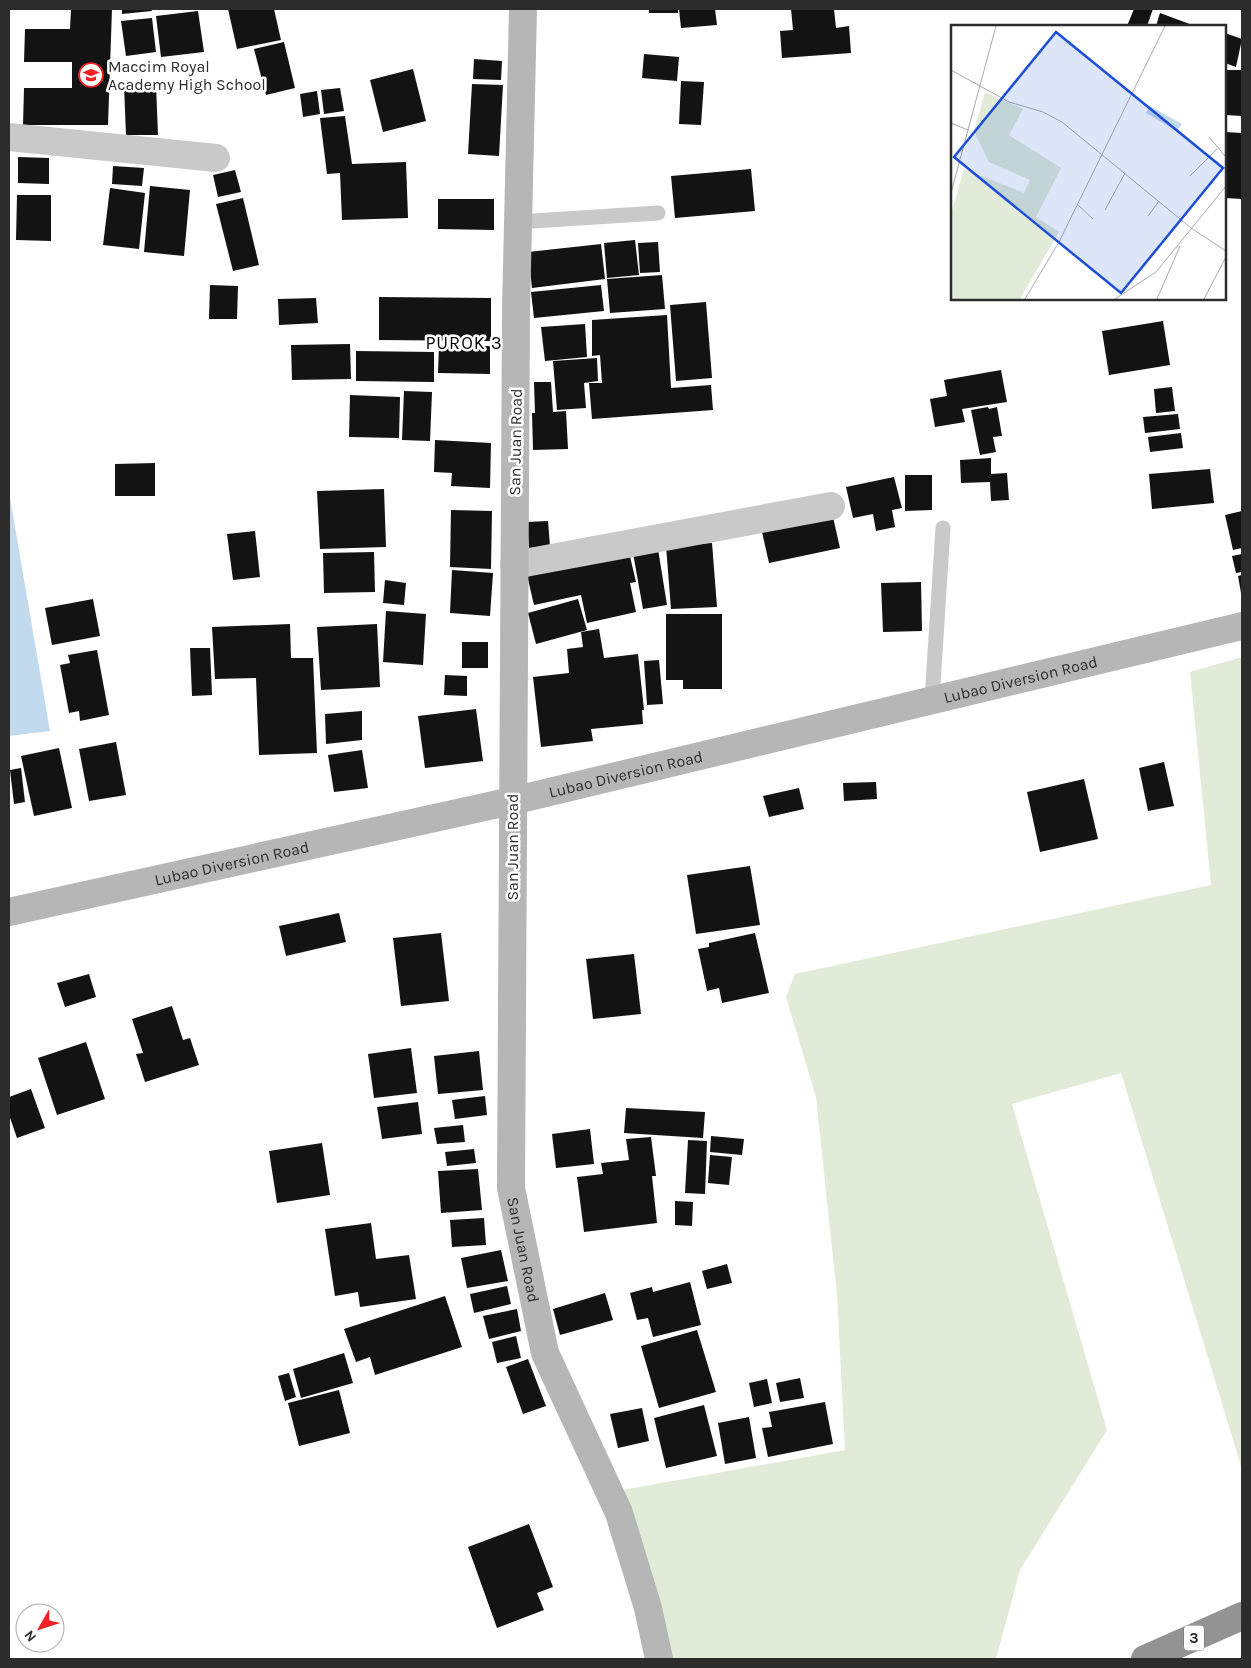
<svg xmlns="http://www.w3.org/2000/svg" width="1251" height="1668" font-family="Karla,sans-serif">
<rect width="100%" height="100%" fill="#fff"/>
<path fill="#e1ebd8" d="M1242,657V1469L1121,1073L1012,1104L1107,1430L1020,1570L996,1659H672L623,1490L845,1450L837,1295L816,1097L786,997L795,974L1211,885L1190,672Z"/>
<path fill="#c2daed" d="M9,492L50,731L9,736Z"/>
<g fill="#131313">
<path d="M71,9H112L108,125H23L24,88H72V62H24L25,29H70Z"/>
<path d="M122,9H151L152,11L122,14Z"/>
<path d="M228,9H274L281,40L237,49Z"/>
<rect x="649" y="9" width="29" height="4"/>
<path d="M679,9H715L717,25L681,28Z"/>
<path d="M791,9H834L836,28L849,26L851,53L782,58L780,31L793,30Z"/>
<path d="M1134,9H1153L1147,26H1127Z"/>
<path d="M198,11L204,52L161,57L156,16Z"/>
<path d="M1160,13L1195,26H1156Z"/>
<path d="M152,18L156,52L126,56L121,21Z"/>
<path d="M1225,33L1242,39L1236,67L1225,63Z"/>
<path d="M284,42L295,88L266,95L254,49Z"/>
<path d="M644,54L679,57L677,81L642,78Z"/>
<path d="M474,59L502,61L501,80L473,79Z"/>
<path d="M413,69L426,121L383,132L370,80Z"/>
<path d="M1225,70H1242V116L1225,115Z"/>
<path d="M681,81L704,82L701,125L679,124Z"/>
<path d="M472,84L503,85L499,156L468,154Z"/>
<path d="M124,85H156L158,135H126Z"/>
<path d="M340,88L344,111L324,114L321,90Z"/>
<path d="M317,91L320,114L303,117L300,94Z"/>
<path d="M345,116L352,164L406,162L408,218L342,220L340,173L327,174L320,118Z"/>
<path d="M1225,132L1242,133V199L1225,198Z"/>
<path d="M18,157L49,158V184L18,183Z"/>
<path d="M113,166L144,168L142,186L112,184Z"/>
<path d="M751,169L755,211L675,218L671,176Z"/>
<path d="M235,170L241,192L218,197L213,175Z"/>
<path d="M150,186L190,190L184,256L144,252Z"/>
<path d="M110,188L145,193L139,249L103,245Z"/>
<path d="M17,195H51V241L16,240Z"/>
<path d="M243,198L259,265L233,271L216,204Z"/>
<path d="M438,199H494V230L438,229Z"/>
<path d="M635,240L639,275L607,278L604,243Z"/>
<path d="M658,242L660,272L640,273L638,243Z"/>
<path d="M601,244L605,279L532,288L528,252Z"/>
<path d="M662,275L665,309L610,313L607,279Z"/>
<path d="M210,285L238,286L237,319H209Z"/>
<path d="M601,285L604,311L534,318L531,292Z"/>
<path d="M379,297L491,298V341L379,340Z"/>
<path d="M316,298L318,323L279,325L278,299Z"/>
<path d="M706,302L712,378L676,381L670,305Z"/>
<path d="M667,315L671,388L711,385L713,410L592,419L589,383H602L600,355L592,356V320Z"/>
<path d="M1163,321L1170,365L1109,375L1102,331Z"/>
<path d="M585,324L587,357L545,361L541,327Z"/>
<path d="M350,344L351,379L292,380L291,345Z"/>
<path d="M439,345L490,346V374L438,373Z"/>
<path d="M356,351L434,352V382L356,381Z"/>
<path d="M597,358L598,381L584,383L586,408L557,410L553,361Z"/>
<path d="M1001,370L1007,402L962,409L965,422L935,427L930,399L947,396L944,380Z"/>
<path d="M534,382H551L553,412L566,411L568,449L533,450L532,413H535Z"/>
<path d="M1172,387L1175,411L1156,413L1154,389Z"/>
<path d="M404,391L432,392L430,441L402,440Z"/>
<path d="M350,395L400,397L399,438L349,437Z"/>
<path d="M988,407L989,409L997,407L1002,436L993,437L996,452L980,455L971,410Z"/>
<path d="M1178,414L1180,429L1145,433L1143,417Z"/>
<path d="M1181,433L1183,448L1150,452L1148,437Z"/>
<path d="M435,440L491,443L490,488L451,486L452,473L434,472Z"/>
<path d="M991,458V474L1007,473L1009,500L991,501L990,482L961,483L960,460Z"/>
<path d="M155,463V496H115V464Z"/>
<path d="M1210,469L1214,503L1152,509L1149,474Z"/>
<path d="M905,475H932V510L905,511Z"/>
<path d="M894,477L902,508L892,510L895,527L876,531L873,514L853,518L846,487Z"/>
<path d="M384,489L386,547L320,549L317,491Z"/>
<path d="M451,510L492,511L491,569L450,567Z"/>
<path d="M1242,511V548L1233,550L1225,515Z"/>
<path d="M833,517L840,548L769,563L762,532Z"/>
<path d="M548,521L550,546L529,548L527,522Z"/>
<path d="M255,531L260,577L233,580L227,534Z"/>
<path d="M712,543L717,607L671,609L666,546Z"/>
<path d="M628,548L636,582L630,583L636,612L587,623L581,595L534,605L526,571Z"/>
<path d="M658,549L667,605L643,609L633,553Z"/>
<path d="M374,552L375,592L324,593L323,553Z"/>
<path d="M1242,554V572L1236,573L1232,556Z"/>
<path d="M452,570L493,573L490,616L450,613Z"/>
<path d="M1242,575V593H1241L1238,576Z"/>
<path d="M385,580L406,583L404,605L383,603Z"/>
<path d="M921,582L922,631L883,632L881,583Z"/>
<path d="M93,599L100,636L52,645L45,608Z"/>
<path d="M578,599L587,630L536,644L528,613Z"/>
<path d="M386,611L426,614L423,665L383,662Z"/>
<path d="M666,614H722V689H683V680H666Z"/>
<path d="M290,624L291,658H313L317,753L259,755L256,678L215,679L212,627Z"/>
<path d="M377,624L380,687L321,690L317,627Z"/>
<path d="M599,629L604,658L638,654L644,710H642L643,724L591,729L593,741L541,747L533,677L569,673L567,649L583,647L581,632Z"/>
<rect x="462" y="642" width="26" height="26"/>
<path d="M190,648H210L212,695L192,696Z"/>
<path d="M97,650L109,715L80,721L79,711L69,713L60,665L70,663L68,655Z"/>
<path d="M659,660L663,704L647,705L644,661Z"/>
<path d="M445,675L467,676V696L444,695Z"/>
<path d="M476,709L483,761L425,768L418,716Z"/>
<path d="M362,711V740L326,744L325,714Z"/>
<path d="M116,742L126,795L89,801L79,749Z"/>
<path d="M59,748L72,808L34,816L21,756Z"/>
<path d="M362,750L368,788L334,792L328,755Z"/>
<path d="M1164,762L1174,806L1148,811L1139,768Z"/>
<path d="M21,768L25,802L14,804L10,770Z"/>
<path d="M1084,779L1098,839L1040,852L1027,792Z"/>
<path d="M876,782L877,799L844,801L843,783Z"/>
<path d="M799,788L804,809L769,817L763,796Z"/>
<path d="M750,866L760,925L696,934L687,875Z"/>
<path d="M339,913L346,942L286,956L279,926Z"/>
<path d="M441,933L449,1001L401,1006L393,938Z"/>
<path d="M755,933L769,993L722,1003L719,988L707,991L698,949L709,947V943Z"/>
<path d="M634,954L641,1014L593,1019L586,959Z"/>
<path d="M89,974L96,997L65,1007L57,983Z"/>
<path d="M172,1006L183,1040L190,1038L199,1065L145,1082L136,1054L143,1053L132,1019Z"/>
<path d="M86,1042L105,1099L57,1115L38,1058Z"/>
<path d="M411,1048L417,1093L374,1098L368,1054Z"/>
<path d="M479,1051L483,1090L438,1094L434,1056Z"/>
<path d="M31,1089L45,1128L17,1138L9,1115V1097Z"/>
<path d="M485,1096L487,1115L455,1119L452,1100Z"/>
<path d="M418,1102L422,1134L382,1139L377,1107Z"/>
<path d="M626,1108L705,1112L703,1138L624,1133Z"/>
<path d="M463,1125L465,1142L437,1144L434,1128Z"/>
<path d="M590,1129L594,1164L556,1168L552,1134Z"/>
<path d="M711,1136L744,1139L742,1155L710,1152Z"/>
<path d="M651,1137L656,1176H652L657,1223L584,1232L577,1177L603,1174L601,1163L629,1160L626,1139Z"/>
<path d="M688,1140L707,1141L705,1194L685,1193Z"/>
<path d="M322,1143L330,1195L277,1203L269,1151Z"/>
<path d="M474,1149L476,1163L447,1166L445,1152Z"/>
<path d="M710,1155L732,1157L729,1185L708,1183Z"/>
<path d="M478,1169L482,1210L441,1213L438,1171Z"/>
<path d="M675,1201L693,1202L692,1226L675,1225Z"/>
<path d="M484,1218L486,1245L452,1247L450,1220Z"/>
<path d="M371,1223L376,1259L409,1255L416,1299L360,1307L358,1292L335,1296L325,1229Z"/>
<path d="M501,1250L508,1281L467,1288L461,1258Z"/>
<path d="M727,1264L732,1283L707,1289L702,1271Z"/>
<path d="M690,1282L701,1325L653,1337L648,1318L637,1320L630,1293L652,1287L653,1292Z"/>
<path d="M507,1286L511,1304L474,1313L470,1294Z"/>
<path d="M605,1293L613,1320L560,1335L553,1309Z"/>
<path d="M445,1296L462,1347L375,1375L370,1357L356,1362L344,1329Z"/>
<path d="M517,1309L521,1331L489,1339L483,1316Z"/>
<path d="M697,1330L716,1392L659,1408L641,1346Z"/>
<path d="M516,1336L521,1358L497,1363L492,1342Z"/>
<path d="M344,1353L353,1383L301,1398L293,1369Z"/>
<path d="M528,1359L546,1406L523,1414L506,1367Z"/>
<path d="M289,1373L296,1397L285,1401L278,1376Z"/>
<path d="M800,1378L804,1398L780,1402L776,1383Z"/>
<path d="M767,1379L772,1403L754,1407L749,1383Z"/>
<path d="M339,1390L350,1433L299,1446L288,1403Z"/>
<path d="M825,1402L833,1444L768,1457L762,1428L772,1427L769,1412Z"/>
<path d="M704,1405L717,1456L666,1468L654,1418Z"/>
<path d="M642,1408L649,1441L618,1448L610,1414Z"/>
<path d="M749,1417L756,1458L725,1464L718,1423Z"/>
<path d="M529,1524L553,1587L537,1593L544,1610L497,1628L468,1547Z"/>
</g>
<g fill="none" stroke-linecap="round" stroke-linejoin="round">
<g stroke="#c9c9c9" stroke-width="15">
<path d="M518,222L658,213"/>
<path d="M932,700L943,528"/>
</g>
<g stroke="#c9c9c9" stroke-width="28">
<path d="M9,137L216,158"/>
<path d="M514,565L831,506"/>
</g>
<g stroke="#b6b6b6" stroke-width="28">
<path id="s1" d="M523,9L516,310L511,1188L545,1353L619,1513L648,1608L659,1659"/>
<path id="s2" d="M9,912L512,801L1242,626"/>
</g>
<path stroke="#939393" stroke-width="28" d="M1145,1659L1242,1616"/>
</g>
<defs>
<g id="school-ring" transform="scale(1.25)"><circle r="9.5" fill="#fff" stroke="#f12025" stroke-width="1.5"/><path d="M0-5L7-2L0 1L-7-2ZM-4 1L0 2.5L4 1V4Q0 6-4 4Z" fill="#f12025"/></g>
</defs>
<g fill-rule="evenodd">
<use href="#school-ring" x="91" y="75"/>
</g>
<g text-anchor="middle" stroke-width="5" stroke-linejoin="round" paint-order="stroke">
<rect fill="#fff" stroke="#6b6b6b" stroke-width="1" x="1184" y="1625.5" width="20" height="25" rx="4"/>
<g font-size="15" font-weight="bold" fill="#2c2c2c">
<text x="1194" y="1643">3</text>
</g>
<g font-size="16" fill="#2c2c2c" stroke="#fff" text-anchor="start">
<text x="108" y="72">Maccim Royal<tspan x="108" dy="18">Academy High School</tspan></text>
</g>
<g font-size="16" fill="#2c2c2c" stroke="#fff">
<text transform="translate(515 442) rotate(-89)" y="6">San Juan Road</text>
<text dy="6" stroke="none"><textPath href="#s2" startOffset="1038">Lubao Diversion Road</textPath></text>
<text dy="6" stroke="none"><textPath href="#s2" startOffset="632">Lubao Diversion Road</textPath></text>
<text transform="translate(512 847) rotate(-90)" y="6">San Juan Road</text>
<text dy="6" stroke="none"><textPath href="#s2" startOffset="228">Lubao Diversion Road</textPath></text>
<text dy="6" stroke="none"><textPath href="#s1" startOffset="1242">San Juan Road</textPath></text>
</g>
<g font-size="18" letter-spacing="1" fill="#000" stroke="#fff">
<text x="464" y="349">PUROK 3</text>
</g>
</g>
<g transform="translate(951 25)">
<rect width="275" height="275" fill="#fff"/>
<path d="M34,67L72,84L58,110L110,143L85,192L108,207L69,274H0V189L13,144L73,168L79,155L38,137L23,106Z" fill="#e1ebd8"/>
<path d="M199,81L231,99L226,106L195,88Z" fill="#c2daed"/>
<path fill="none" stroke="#ababab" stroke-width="1" d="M0,45L58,77L92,87L111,97L240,203L275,226M0,98L17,105M258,112L275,132M239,151L266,124M0,168L45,1M126,179L142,194M154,185L174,148M197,191L208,176M74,274L108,217L214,1M164,274L205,247L275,161M206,274L229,221M253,274L275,232"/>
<path fill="#1d4ed8" fill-opacity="0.15" stroke="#1d4ed8" stroke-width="2.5" d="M105,7L272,143L170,268L3,132Z"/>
<rect width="275" height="275" fill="none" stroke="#2c2c2c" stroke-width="2.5"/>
</g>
<rect width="1251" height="1668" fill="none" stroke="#2c2c2c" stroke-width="20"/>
<g transform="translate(40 1628) rotate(231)"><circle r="24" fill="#ffffff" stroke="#ababab"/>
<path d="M0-4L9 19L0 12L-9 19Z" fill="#f12025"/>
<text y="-8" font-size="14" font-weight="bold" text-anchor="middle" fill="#2c2c2c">N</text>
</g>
</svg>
